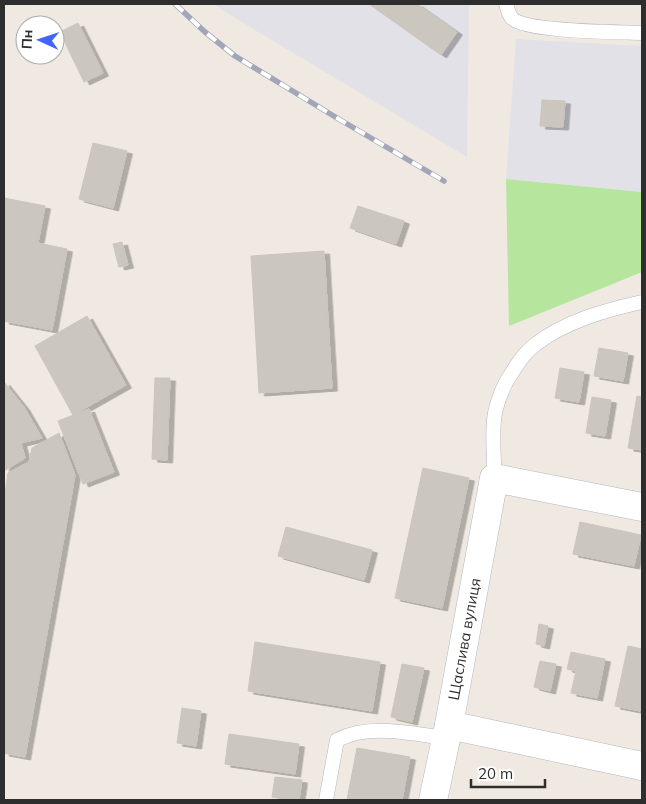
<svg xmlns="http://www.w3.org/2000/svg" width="646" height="804" font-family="Mulish,sans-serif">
<defs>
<filter id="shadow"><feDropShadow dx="5.5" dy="3" stdDeviation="0" flood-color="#0004"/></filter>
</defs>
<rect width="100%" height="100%" fill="#efe9e1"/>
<g fill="#e3e1e8">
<path d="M213,4H469L467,157L250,27Z"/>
<path d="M516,39L642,46V192L506,179Z"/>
</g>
<path fill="#b6e59e" d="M506,179L642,192V272L509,326Z"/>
<g fill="#cbc7bf" stroke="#cbc5ba" filter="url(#shadow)">
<path d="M369,4H417L457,32L441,55Z"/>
<path d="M78,23L103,73L84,82L60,32Z"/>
<path d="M542,100L565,101L563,127L540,126Z"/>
<path d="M93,143L127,151L113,208L79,199Z"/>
<path d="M4,198L45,206L38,243L67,249L52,330L4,321Z"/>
<path d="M358,206L404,221L396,244L350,228Z"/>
<path d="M122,242L128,265L119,267L113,244Z"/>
<path d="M324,251L332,388L259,393L251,256Z"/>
<path d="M87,316L126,385L73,415L35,346Z"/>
<path d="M599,348L628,353L623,381L594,376Z"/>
<path d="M560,368L584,372L579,402L555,398Z"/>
<path d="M155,378H170L167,460L152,459Z"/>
<path d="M4,382L24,407L42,438L21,443L25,458L4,471Z"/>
<path d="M637,396L642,397V450L628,448Z"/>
<path d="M592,397L611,400L605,436L586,433Z"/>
<path d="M89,409L114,472L83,484L58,421Z"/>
<path d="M59,433L75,475L25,757L4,753V499L8,473L29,462L32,448Z"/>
<path d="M423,468L469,478L442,608L395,598Z"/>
<path d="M580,522L641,535L634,566L573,554Z"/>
<path d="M286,527L372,550L364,580L278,556Z"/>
<path d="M539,624L548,626L544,646L536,644Z"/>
<path d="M255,642L380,662L372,711L248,691Z"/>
<path d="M628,646L642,649V702L640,711L615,706Z"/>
<path d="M571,652L605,659L597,698L571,693L576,671L567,669Z"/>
<path d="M540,661L556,664L550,691L534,687Z"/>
<path d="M402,664L424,668L412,722L391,717Z"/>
<path d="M182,708L201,711L196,746L177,743Z"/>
<path d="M229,734L299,744L295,774L225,764Z"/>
<path d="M357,748L410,757L402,800H347Z"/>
<path d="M275,777L302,780L299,800L272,797Z"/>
</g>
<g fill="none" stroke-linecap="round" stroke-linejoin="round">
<g stroke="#b4b7c1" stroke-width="15">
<g id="lane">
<path d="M506,4C508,9 508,14 512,18C524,32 620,32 642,33"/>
<path d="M494,478C495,457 491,434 495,413C498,399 503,386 511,374C518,363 525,352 536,344C566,321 606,310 642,302"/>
<path d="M326,800L337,740C370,723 411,734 446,738"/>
</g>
</g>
<g stroke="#b4b7c1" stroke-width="29">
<g id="street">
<path d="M449,725L642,766"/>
<path id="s1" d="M433,800L449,725L494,478L642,507"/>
</g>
</g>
<use href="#lane" stroke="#fff" stroke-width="14"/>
<use href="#street" stroke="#fff" stroke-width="28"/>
<g stroke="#a3a6b8" stroke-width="5.5">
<path id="rail" d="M175,4L205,32L235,56L337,118L444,181"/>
</g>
<use href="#rail" stroke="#fff" stroke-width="4" stroke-dasharray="11" stroke-linecap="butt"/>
</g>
<g text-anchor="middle" stroke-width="4.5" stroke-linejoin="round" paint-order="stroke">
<g font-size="15" fill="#2e2e2e" stroke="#fff">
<text dy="5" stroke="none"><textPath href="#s1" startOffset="164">Щаслива вулиця</textPath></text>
</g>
</g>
<rect width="646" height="804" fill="none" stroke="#2e2e2e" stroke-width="10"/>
<g transform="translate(40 40) rotate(273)"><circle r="24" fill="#ffffff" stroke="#ababab"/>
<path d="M0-4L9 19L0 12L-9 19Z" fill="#4264fb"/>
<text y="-8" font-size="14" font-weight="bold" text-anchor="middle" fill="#2e2e2e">Пн</text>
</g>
<path d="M471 779v8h74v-8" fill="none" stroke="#2e2e2e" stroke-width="2.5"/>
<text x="478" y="779" font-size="15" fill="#2e2e2e" stroke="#ffffff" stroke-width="4" paint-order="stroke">20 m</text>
</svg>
